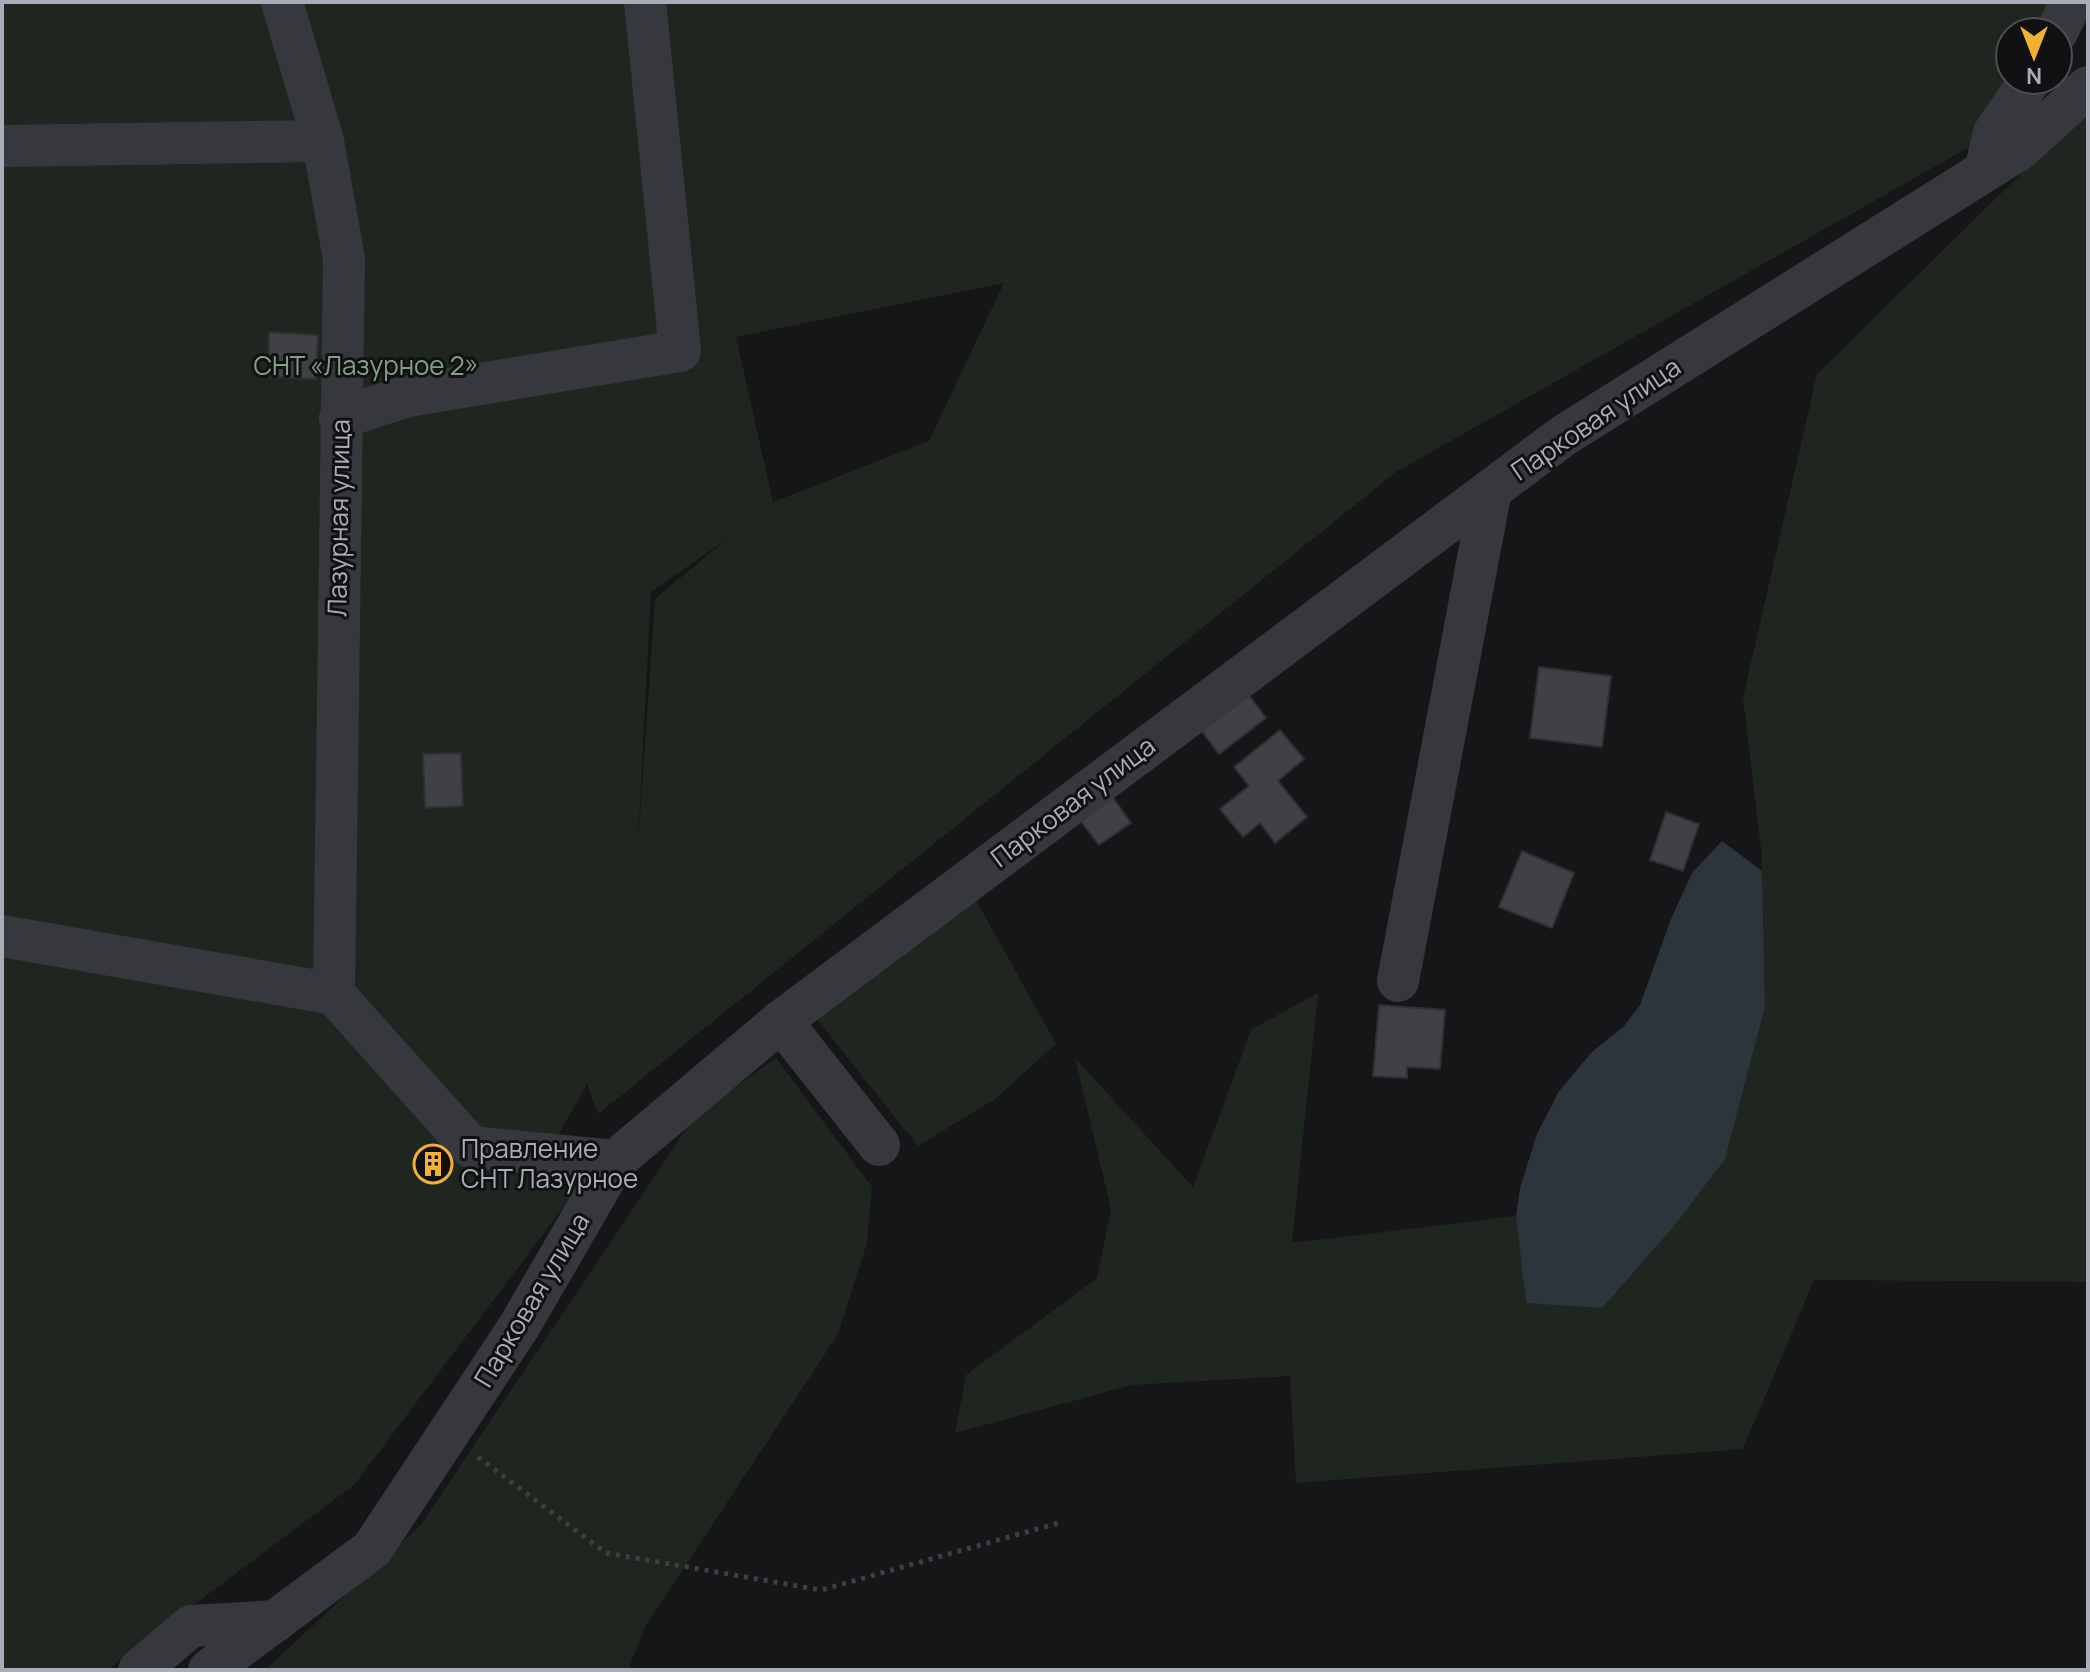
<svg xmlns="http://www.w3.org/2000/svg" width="2090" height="1672" font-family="Manrope,sans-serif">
<rect width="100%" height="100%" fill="#161618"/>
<g fill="#1e261f" fill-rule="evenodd">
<path d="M2,2H2088V22L2058,57V32H2010V80L1994,133L1396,472L598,1114L587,1084L548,1154L531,1180L583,1181L355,1484L107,1670H2ZM1004,283L929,441L773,502L736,337ZM727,539L655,599L638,845L651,592Z"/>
<path d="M2088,115V1282L1814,1280L1743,1449L1296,1483L1290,1376L1132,1385L955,1433L966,1375L1097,1278L1111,1209L1075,1058L1193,1187L1251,1030L1318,993L1292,1243L1516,1216L1526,1303L1765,1006L1761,849L1743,698L1817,374L2041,154Z"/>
<path d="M976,900L1056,1044L995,1099L918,1146L816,1018Z"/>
<path d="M776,1058L872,1187L867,1243L838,1334L645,1627L628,1670H265L420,1526L695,1116Z"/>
</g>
<path fill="#2c353c" d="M1722,841L1762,871L1765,1006L1725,1159L1675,1225L1602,1308L1526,1303L1516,1216L1520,1188L1537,1134L1559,1091L1592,1052L1624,1026L1640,1005L1671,919L1692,873Z"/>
<g fill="#404145" stroke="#303034" stroke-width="2">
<path d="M269,332L318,335L316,379L268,377Z"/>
<path d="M1539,667L1611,676L1602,747L1530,738Z"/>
<path d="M1242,686L1266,718L1219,754L1195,722Z"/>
<path d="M1280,730L1304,759L1278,781L1307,817L1275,843L1260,823L1243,837L1220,809L1249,786L1234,767Z"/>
<path d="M461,753L463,806L425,808L423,754Z"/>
<path d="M1111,795L1131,823L1099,845L1079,819Z"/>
<path d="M1666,812L1699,824L1683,871L1650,860Z"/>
<path d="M1522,851L1574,873L1552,928L1499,907Z"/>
<path d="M1379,1005L1445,1010L1440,1069L1407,1067V1078L1373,1076Z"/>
<path d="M419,1154L448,1156L447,1172L418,1171Z"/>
</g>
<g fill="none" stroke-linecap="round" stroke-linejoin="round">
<path stroke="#3d3f44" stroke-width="5" stroke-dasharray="4 6" stroke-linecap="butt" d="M478,1457L606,1553L821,1590L1062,1522"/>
<g stroke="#37383d" stroke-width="42">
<path d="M282,2L323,141L344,259L334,994"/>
<path d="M2057,32L2071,2"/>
<path d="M2,146L323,141"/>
<path d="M1985,171L1994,133L2030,80"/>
<path d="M340,418L408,396L680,351L645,2"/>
<path d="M2,936L334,994L471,1147L615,1161"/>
<path d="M1398,981L1491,490"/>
<path d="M781,1021L879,1145"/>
<path d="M139,1670L191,1626L276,1621"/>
<path d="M209,1670L372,1549L520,1325L615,1161L781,1021L1563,436L2020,149L2088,87"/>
</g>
</g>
<defs>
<g id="building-ring" transform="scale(2)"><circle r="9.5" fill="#111113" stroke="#f2b134" stroke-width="1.5"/><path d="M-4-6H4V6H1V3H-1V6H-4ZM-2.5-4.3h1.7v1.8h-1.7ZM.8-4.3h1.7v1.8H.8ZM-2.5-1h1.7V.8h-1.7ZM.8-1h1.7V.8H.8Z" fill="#f2b134"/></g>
</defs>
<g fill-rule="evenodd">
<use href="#building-ring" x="433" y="1164"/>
</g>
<g text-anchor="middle" stroke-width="6" stroke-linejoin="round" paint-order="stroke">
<g font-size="26" fill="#7fa381" stroke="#111113">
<text x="366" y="375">СНТ «Лазурное 2»</text>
</g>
<g font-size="26" fill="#a8adb8" stroke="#111113">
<text transform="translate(1596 419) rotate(-34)" y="9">Парковая улица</text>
<text transform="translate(339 518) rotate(-89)" y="9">Лазурная улица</text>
<text transform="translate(1073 802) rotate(-37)" y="9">Парковая улица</text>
<text transform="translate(532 1300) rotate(-59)" y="9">Парковая улица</text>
</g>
<g font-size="26" fill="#a8adb8" stroke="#111113" text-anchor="start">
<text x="461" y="1158">Правление<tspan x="461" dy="30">СНТ Лазурное</tspan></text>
</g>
</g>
<rect width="2090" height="1672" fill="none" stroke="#a8adb8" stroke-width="8"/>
<g transform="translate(2034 56) rotate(180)"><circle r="38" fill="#111113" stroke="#4d4f55" stroke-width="2"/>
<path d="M0-6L14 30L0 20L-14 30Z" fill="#f2b134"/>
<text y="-12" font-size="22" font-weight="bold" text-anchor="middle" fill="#a8adb8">N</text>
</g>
</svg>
